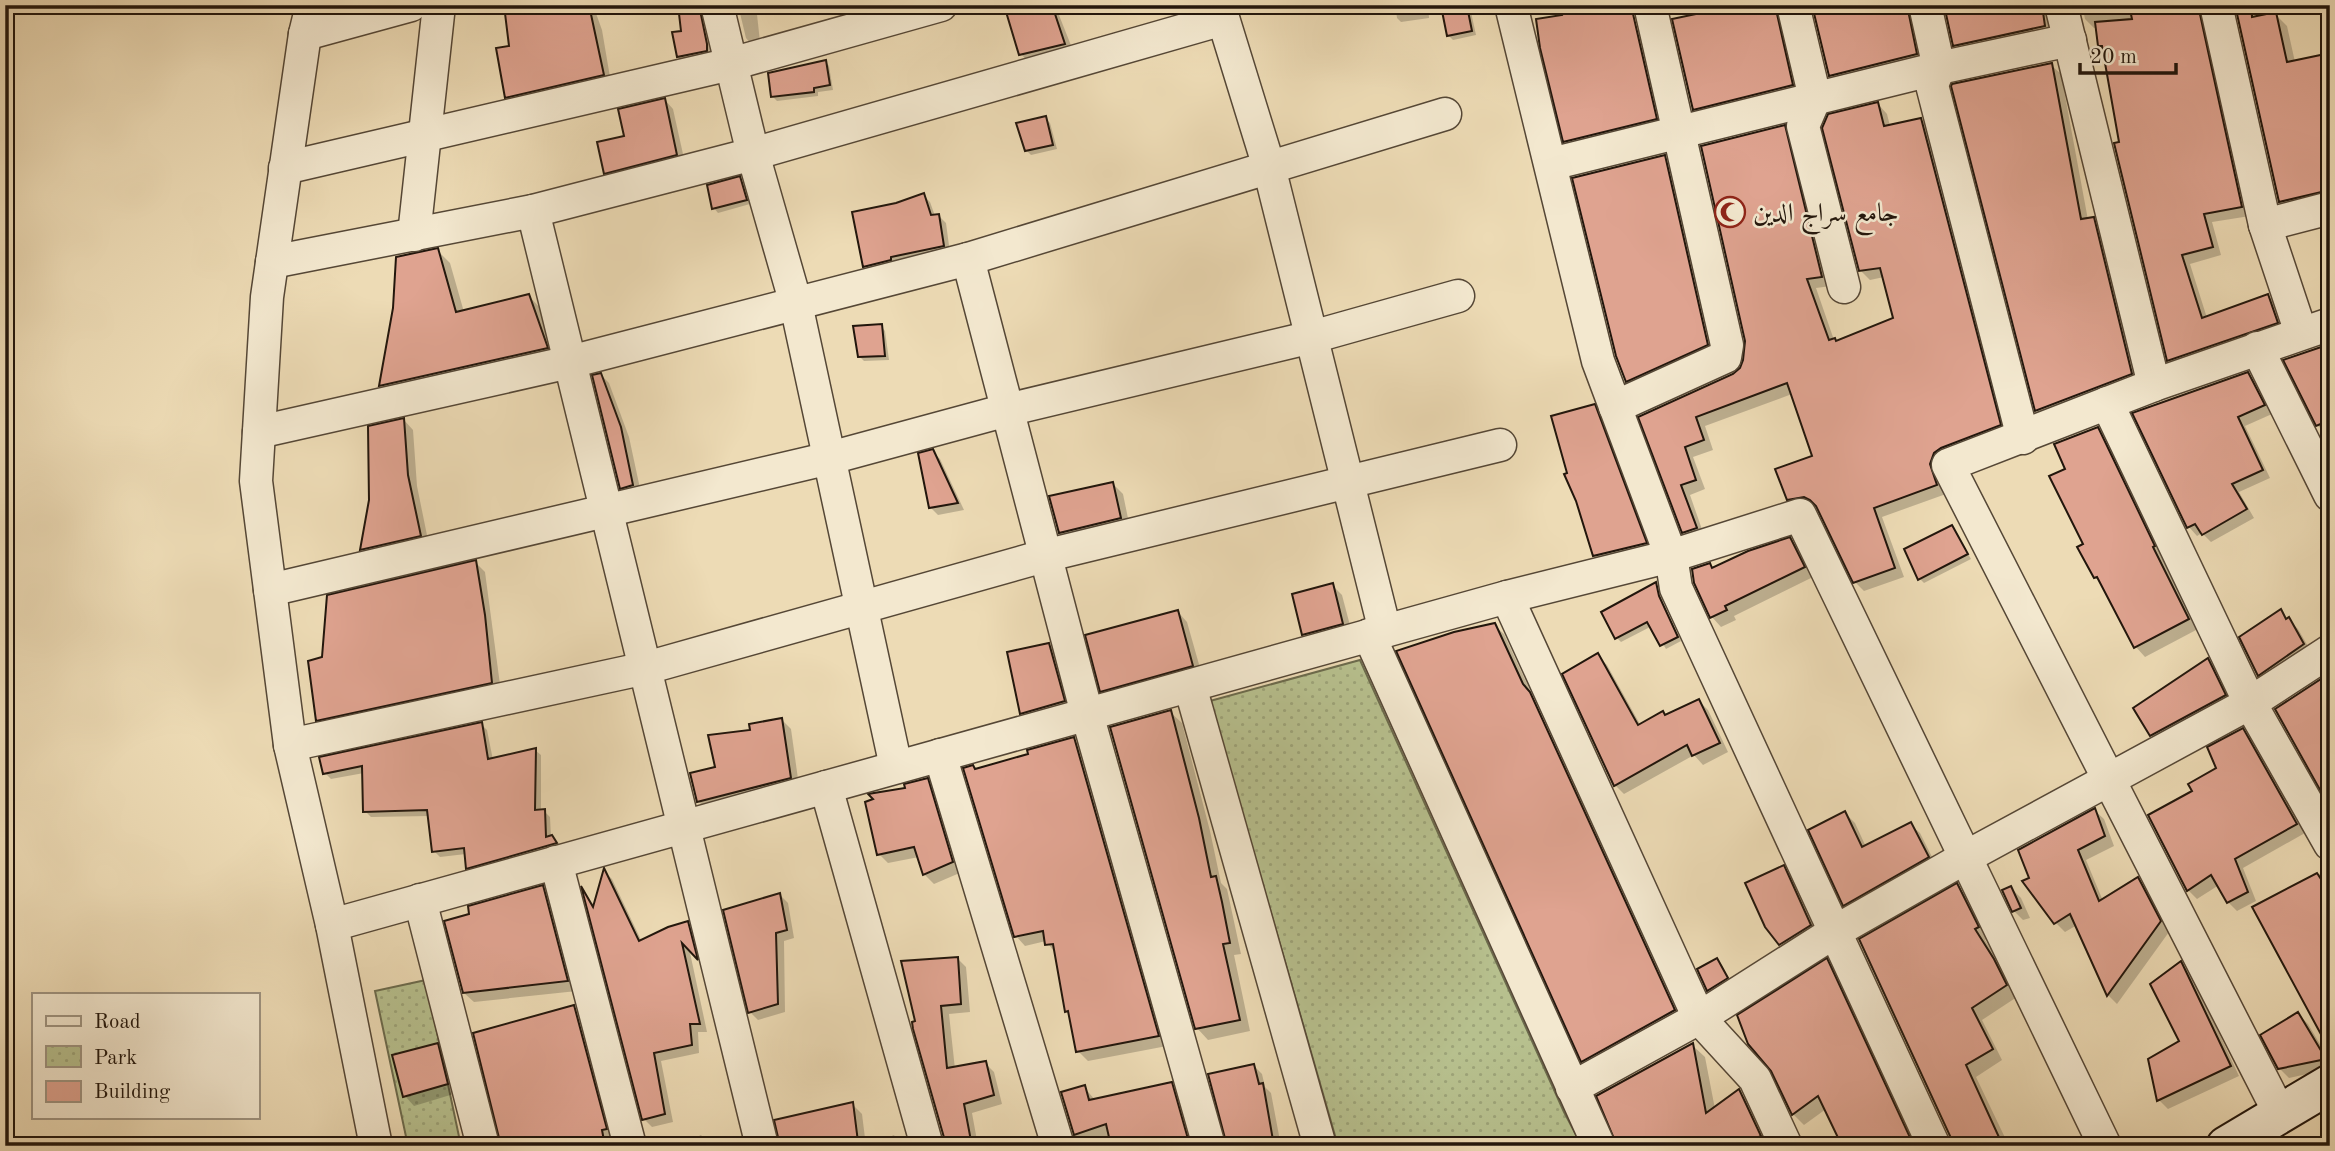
<svg xmlns="http://www.w3.org/2000/svg" width="2335" height="1151" font-family="'Old Standard TT',Amiri,serif">
<defs>
<pattern id="park-dots" width="8" height="8" patternUnits="userSpaceOnUse" patternTransform="scale(1.75)"><rect width="8" height="8" fill="#b7c08e"/><path d="M2 2h.1M6 6h.1" fill="none" stroke="#9da479" stroke-width="1.8" stroke-linecap="round"/></pattern>
</defs>
<rect width="100%" height="100%" fill="#eddbb5"/>
<filter id="stains"><feTurbulence type="fractalNoise" baseFrequency=".00286" numOctaves="4"/><feColorMatrix values="0 0 0 0 .2 0 0 0 0 .09 0 0 0 0 .02 0 0 0 .5 -.17"/></filter>
<radialGradient id="worn" r=".72"><stop offset=".6" stop-color="#630" stop-opacity="0"/><stop offset="1" stop-color="#630" stop-opacity=".3"/></radialGradient>
<g fill="url(#park-dots)" stroke="#6c6b4d" stroke-width="2">
<path d="M1360,660L1564,1112L1582,1146H1338L1210,701Z"/>
<path d="M426,980L461,1146H408L375,991Z"/>
</g>
<g fill="#0003">
<path d="M506,5H593L602,30L611,83L515,106L506,97L511,47Z"/>
<path d="M679,5H703L711,55L683,61L678,57L683,32Z"/>
<path d="M738,5H756L760,42L750,43L746,38Z"/>
<path d="M1019,5H1055L1074,53L1030,64L1021,54Z"/>
<path d="M1395,5H1428L1429,18L1401,22L1397,18Z"/>
<path d="M1550,5H1586L1558,13Z"/>
<path d="M1745,5H1783L1802,95L1704,119L1694,109Z"/>
<path d="M1814,5H1918L1925,63L1839,84L1830,75Z"/>
<path d="M1946,5H2054L2055,35L1963,54L1955,45Z"/>
<path d="M2082,5H2205L2250,216L2212,222L2221,255L2190,264L2207,318L2268,296L2277,304L2286,331L2177,369L2169,360L2121,143L2104,50L2099,45L2098,27L2094,28L2085,19Z"/>
<path d="M1467,7L1471,12L1476,35L1453,40L1448,35Z"/>
<path d="M2275,14L2287,26L2295,62L2330,54V203L2292,213L2280,202Z"/>
<path d="M1635,28L1645,37L1665,128L1574,151L1565,141Z"/>
<path d="M825,61L829,66L833,90L818,92V96L777,101L773,97Z"/>
<path d="M2051,65L2061,74L2088,220L2093,219L2103,229L2141,383L2046,420L2037,411L1954,85Z"/>
<path d="M665,100L673,109L685,163L614,181L605,173L626,138Z"/>
<path d="M1878,104L1887,114L1890,126L1921,119L1931,129L2009,434L1946,494L1882,517L1904,577L1864,591L1855,582L1819,508L1815,506L1798,509L1788,499L1814,457L1792,394L1705,426L1713,450L1693,457L1705,489L1690,495L1705,538L1693,542L1684,532L1641,417L1734,375L1741,369L1785,127L1795,137L1831,286L1816,288L1834,340L1836,342L1896,319L1884,277L1870,280L1860,270Z"/>
<path d="M1045,118L1050,123L1057,149L1031,155L1026,150Z"/>
<path d="M1665,157L1673,165L1715,353L1635,389L1627,381Z"/>
<path d="M739,178L744,183L750,204L718,213L714,208Z"/>
<path d="M923,195L930,202L935,216H939L946,223L950,253L872,273L865,266L896,205Z"/>
<path d="M437,250L450,263L464,312L529,296L541,309L559,360L393,398L381,386Z"/>
<path d="M881,326L885,331L889,360L864,361L859,356Z"/>
<path d="M2330,345V437L2317,425Z"/>
<path d="M2248,374L2256,382L2272,414L2245,426L2270,478L2239,492L2254,518L2211,542L2202,533L2197,536L2189,527L2135,414Z"/>
<path d="M601,375L609,383L629,437L641,493L630,496L621,488Z"/>
<path d="M1594,406L1604,416L1655,553L1605,565L1595,556L1569,475Z"/>
<path d="M404,420L413,430L417,486L429,545L371,559L362,549Z"/>
<path d="M2097,429L2107,438L2163,556L2162,557L2198,629L2145,657L2136,647L2103,585L2095,577L2085,544Z"/>
<path d="M932,451L940,459L964,510L938,515L930,507Z"/>
<path d="M1113,484L1123,494L1130,528L1070,542L1060,533Z"/>
<path d="M1956,532L1971,559L1924,583L1920,579Z"/>
<path d="M1790,539L1800,549L1813,577L1734,616L1736,620L1721,627L1712,617L1709,565L1714,569Z"/>
<path d="M475,562L485,572L501,692L328,730L318,720L324,659Z"/>
<path d="M1656,584L1660,588L1663,602L1681,641L1666,649L1652,626L1621,642L1617,638Z"/>
<path d="M1332,585L1342,595L1352,633L1314,644L1304,634Z"/>
<path d="M1178,612L1187,622L1202,675L1111,700L1102,691Z"/>
<path d="M2280,612L2298,629L2313,655L2269,685L2259,675Z"/>
<path d="M1494,625L1504,634L1683,1020L1592,1070L1583,1061Z"/>
<path d="M1049,644L1059,654L1073,711L1031,723L1021,713Z"/>
<path d="M1598,656L1607,665L1641,726L1699,701L1708,710L1728,752L1703,765L1694,755L1624,794L1615,785Z"/>
<path d="M2208,660L2217,670L2234,705L2161,745L2151,735Z"/>
<path d="M2320,681L2330,691V803L2277,710Z"/>
<path d="M1170,712L1182,723L1210,831L1221,883L1227,889L1241,954L1234,955L1250,1031L1208,1040L1197,1028Z"/>
<path d="M782,720L791,729L799,786L707,810L698,801L717,768L752,732Z"/>
<path d="M481,724L487,730L493,760L535,750L541,755V811H544L550,817L551,837L561,849L473,874L467,868L466,854L440,857L434,851L429,816L371,817L365,811L364,773L331,779L325,773Z"/>
<path d="M2243,730L2252,739L2305,833L2243,868L2256,901L2237,911L2228,902L2219,885L2197,899L2188,890L2219,769Z"/>
<path d="M1074,739L1084,749L1167,1046L1088,1061L1078,1051L1071,1014L1067,1011L1056,954L1046,941L1025,946L1016,936L1030,755Z"/>
<path d="M927,780L937,789L962,872L934,884L924,874L919,857L888,863L879,854L907,790Z"/>
<path d="M2094,810L2104,819L2114,846L2086,860L2103,901L2138,879L2147,888L2169,932L2117,1004L2108,995L2077,925L2065,932L2056,923L2032,879Z"/>
<path d="M1845,813L1855,823L1866,847L1910,824L1920,833L1937,867L1854,914L1845,905Z"/>
<path d="M1783,867L1791,875L1818,933L1788,952L1767,926Z"/>
<path d="M2330,869V1034L2254,908Z"/>
<path d="M605,872L612,879L642,942L688,923L696,932L704,964L689,948L707,1032H698L699,1053L661,1061L673,1122L652,1127L644,1119L585,892L595,907Z"/>
<path d="M1956,886L1967,896L1988,938L1985,940L2005,972L2017,997L1982,1020L2002,1060L1976,1077L2009,1146H1954Z"/>
<path d="M543,887L552,897L577,991L474,1002L464,993Z"/>
<path d="M2011,888L2021,898L2030,918L2023,920L2014,911Z"/>
<path d="M780,895L788,903L794,938L784,941L785,1012L758,1020L750,1012Z"/>
<path d="M957,958L966,967L970,1012L949,1014L955,1069L985,1063L994,1072L1002,1104L972,1113L978,1146H950L915,1028Z"/>
<path d="M1717,960L1731,983L1713,994L1699,970Z"/>
<path d="M1827,961L1838,971L1918,1146H1844L1826,1109L1804,1125L1793,1114Z"/>
<path d="M2181,964L2191,973L2239,1076L2168,1109L2159,1100L2181,1042Z"/>
<path d="M574,1007L583,1016L615,1138L610,1139L612,1146H502Z"/>
<path d="M2298,1014L2308,1024L2330,1061V1069L2289,1078L2279,1068Z"/>
<path d="M437,1045L447,1054L457,1093L414,1106L405,1096Z"/>
<path d="M1692,1045L1705,1057L1715,1109L1739,1092L1752,1104L1771,1146H1619Z"/>
<path d="M1254,1066L1262,1074L1265,1087L1271,1093L1281,1146H1229Z"/>
<path d="M1171,1084L1180,1093L1192,1135L1177,1139L1179,1146H1077L1063,1093L1084,1087L1095,1100Z"/>
<path d="M852,1104L862,1114L866,1146H781Z"/>
<path d="M701,1135L710,1146H681L680,1145Z"/>
<path d="M894,1135L900,1146H869Z"/>
</g>
<g fill="#dfa390" stroke="#22160c" stroke-width="2">
<path d="M504,5H589L604,75L505,98L496,48L509,46Z"/>
<path d="M678,5H699L707,44V51L677,57L672,32L681,31Z"/>
<path d="M1004,5H1052L1065,44L1019,55Z"/>
<path d="M1560,5H1631L1657,119L1563,142L1540,48L1536,19L1562,15Z"/>
<path d="M1739,5H1775L1793,85L1693,110L1672,19Z"/>
<path d="M1812,5H1907L1917,54L1829,76Z"/>
<path d="M1944,5H2042L2045,26L1953,46Z"/>
<path d="M2129,5H2198L2242,207L2204,214L2213,247L2182,255L2202,318L2268,294L2278,323L2167,361L2114,143L2119,142L2102,46H2098L2095,22L2132,19Z"/>
<path d="M2235,5H2251L2252,17L2276,12L2287,62L2330,53V190L2279,202Z"/>
<path d="M1467,6L1472,31L1447,36L1442,11Z"/>
<path d="M826,60L830,85L814,88V92L771,97L768,73Z"/>
<path d="M2052,63L2081,219L2094,217L2132,374L2035,411L1951,86L1952,84Z"/>
<path d="M665,98L677,155L604,174L597,142L624,136L618,109Z"/>
<path d="M1878,102L1884,126L1921,118L2001,425L1941,448L1934,453L1930,464L1937,485L1874,508L1895,568L1853,583L1816,506L1810,500L1804,497L1787,500L1775,469L1812,456L1787,383L1696,417L1704,440L1685,447L1696,480L1681,485L1697,528L1682,533L1638,417L1733,374L1740,368L1743,360L1745,341L1701,146L1785,125L1822,277L1807,279L1829,340L1835,338L1836,341L1893,318L1880,268L1859,271L1822,128L1828,114Z"/>
<path d="M1046,116L1053,145L1025,151L1016,123Z"/>
<path d="M1665,155L1708,345L1626,382L1616,356L1572,178Z"/>
<path d="M740,176L747,200L712,209L707,185Z"/>
<path d="M924,193L931,215L939,214L944,246L891,257V260L863,267L852,212L896,203Z"/>
<path d="M438,248L456,312L529,294L548,348L379,386L393,308L396,257Z"/>
<path d="M882,324L885,356L858,357L853,326Z"/>
<path d="M2330,344V420L2316,426L2283,360Z"/>
<path d="M2248,372L2265,405L2238,417L2263,470L2232,484L2247,509L2202,535L2195,524L2187,528L2132,413Z"/>
<path d="M601,373L621,427L633,485L620,489L592,375Z"/>
<path d="M1595,404L1647,543L1593,556L1576,501L1564,474L1567,473L1551,416Z"/>
<path d="M404,418L408,475L421,536L360,550L369,500L368,426Z"/>
<path d="M2098,427L2155,546L2153,547L2189,619L2134,648L2097,577L2094,578L2077,547L2083,544L2049,476L2065,469L2054,444Z"/>
<path d="M933,449L958,503L929,508L918,453Z"/>
<path d="M1113,482L1121,518L1059,533L1049,496Z"/>
<path d="M1952,525L1968,554L1918,580L1904,549Z"/>
<path d="M1790,537L1805,567L1725,606L1727,610L1710,618L1694,583L1692,569L1710,563L1712,568L1748,551Z"/>
<path d="M476,560L485,615L492,683L316,721L308,661L322,657L327,595Z"/>
<path d="M1656,582L1659,596L1678,637L1660,646L1647,622L1615,639L1601,612Z"/>
<path d="M1333,583L1343,624L1302,635L1292,594Z"/>
<path d="M2281,609L2286,619L2289,617L2304,644L2258,676L2239,637Z"/>
<path d="M1178,610L1193,666L1100,692L1085,635Z"/>
<path d="M1495,623L1523,684L1530,692L1675,1010L1581,1062L1396,651L1454,632Z"/>
<path d="M1049,643L1065,701L1020,714L1007,652Z"/>
<path d="M1598,653L1638,725L1663,711L1665,715L1699,699L1720,743L1692,756L1687,745L1614,786L1562,674Z"/>
<path d="M2208,658L2226,695L2150,736L2133,708Z"/>
<path d="M2321,679L2330,696L2329,806L2275,709Z"/>
<path d="M1171,710L1199,818L1211,877L1216,876L1222,902L1230,943L1223,944L1240,1020L1195,1029L1110,727Z"/>
<path d="M782,718L791,778L697,802L690,773L715,767L708,735L750,730L749,724Z"/>
<path d="M482,722L488,759L536,748L535,810L545,809L546,837L552,835L557,843L466,869L464,848L432,852L427,810L363,812L362,766L323,774L319,757Z"/>
<path d="M2243,728L2297,824L2235,859L2248,892L2227,903L2211,875L2187,891L2148,815L2192,791L2188,784L2216,768L2207,747Z"/>
<path d="M1074,737L1159,1036L1076,1052L1068,1011L1065,1012L1053,944L1045,945L1043,931L1014,937L963,768L973,765L975,769L1028,754L1027,750Z"/>
<path d="M928,778L953,862L923,875L914,847L877,855L865,802L873,799L868,794L905,788L904,784Z"/>
<path d="M2095,808L2105,836L2078,850L2099,901L2138,877L2161,921L2107,996L2070,914L2054,924L2022,881L2029,878L2018,850Z"/>
<path d="M1845,811L1862,847L1911,822L1929,857L1843,906L1808,830Z"/>
<path d="M1784,865L1811,925L1779,945L1765,927L1745,883Z"/>
<path d="M604,868L639,941L668,927L688,921L698,960L682,943L700,1024H690L692,1045L654,1053L665,1114L642,1120L581,886L593,907Z"/>
<path d="M2317,873L2330,893V1051L2252,907Z"/>
<path d="M1957,883L1979,927L1975,929L1994,959L2007,985L1972,1008L1993,1049L1966,1065L2003,1146H1952L1951,1138L1859,939Z"/>
<path d="M543,885L568,981L463,993L444,921L469,914L468,906Z"/>
<path d="M2011,886L2021,908L2012,912L2002,890Z"/>
<path d="M780,893L787,930L776,933L778,1004L748,1013L723,910Z"/>
<path d="M958,957L961,1004L941,1006L947,1068L986,1061L994,1095L964,1104L972,1146H948L947,1141H945L913,1029L912,1022L915,1021L901,961Z"/>
<path d="M1717,958L1728,978L1707,991L1697,969Z"/>
<path d="M1827,958L1914,1146H1842L1818,1096L1792,1115L1771,1071L1748,1044L1737,1015Z"/>
<path d="M2181,961L2231,1066L2157,1101L2148,1059L2179,1041L2150,984Z"/>
<path d="M574,1005L607,1129L602,1130L605,1146H501L473,1033Z"/>
<path d="M2298,1012L2326,1059L2278,1069L2260,1035Z"/>
<path d="M438,1043L448,1084L403,1097L392,1055Z"/>
<path d="M1693,1043L1706,1113L1739,1089L1761,1136L1741,1146H1617L1596,1096Z"/>
<path d="M1254,1064L1259,1084L1263,1083L1274,1146H1227L1208,1074Z"/>
<path d="M1172,1082L1190,1146H1111L1106,1124L1074,1135L1061,1092L1085,1085L1089,1100Z"/>
<path d="M853,1102L858,1142L836,1146H780L774,1120Z"/>
</g>
<g fill="none" stroke-linecap="round" stroke-linejoin="round">
<g stroke="#554736" stroke-width="35">
<g id="street">
<path d="M312,5L305,34L267,297L256,481L290,745L332,925L376,1146"/>
<path d="M717,5L753,154L796,304L896,767"/>
<path d="M1219,5L1269,167L1385,631"/>
<path d="M1511,5L1598,361L1671,556L1676,588L1934,1146"/>
<path d="M1793,5L1815,98L1803,126L1844,287"/>
<path d="M1925,5L1939,68L1932,85L2023,438"/>
<path d="M2061,5L2154,385"/>
<path d="M2216,5L2265,225L2301,333"/>
<path d="M305,34L411,5"/>
<path d="M1551,164L1939,68L2070,40"/>
<path d="M285,168L731,64L941,5"/>
<path d="M533,211L762,1146"/>
<path d="M2265,225L2330,208"/>
<path d="M414,235L439,5"/>
<path d="M968,259L1087,714L1209,1146"/>
<path d="M272,262L533,211L753,154L1223,19"/>
<path d="M2257,348L2330,495"/>
<path d="M2107,403L2250,703L2330,844"/>
<path d="M1615,407L1725,357L1727,345L1650,5"/>
<path d="M259,432L570,362L968,259L1445,114"/>
<path d="M270,590L830,458L1007,410L1312,337L1458,296"/>
<path d="M1507,597L1699,1018L1755,1079L1786,1146"/>
<path d="M1369,635L1599,1146"/>
<path d="M1190,686L1320,1146"/>
<path d="M290,745L646,668L1044,556L1500,445"/>
<path d="M940,755L1058,1146"/>
<path d="M826,787L927,1146"/>
<path d="M556,862L630,1146"/>
<path d="M420,900L483,1146"/>
<path d="M332,925L1507,597L1671,556L1800,515L2105,1146"/>
<path d="M1572,1088L1699,1018L1836,931L1966,857L2250,703L2330,651"/>
<path d="M2279,1112L1948,465L2154,385L2330,324"/>
</g>
</g>
<g stroke="#22160c" stroke-width="42">
<path id="secondary" d="M2226,1146L2330,1084"/>
</g>
<use href="#street" stroke="#f3e8cf" stroke-width="32"/>
<use href="#secondary" stroke="#f3e8cf" stroke-width="38"/>
</g>
<defs>
<g id="mosque-ring" transform="scale(1.575)"><circle r="9.5" fill="#f3e8cf" stroke="#8f2418" stroke-width="1.5"/><path d="M3.5-4.9A6 6 0 1 0 3.5 4.9A5 5 0 1 1 3.5-4.9Z" fill="#8f2418"/></g>
</defs>
<g fill-rule="evenodd">
<use href="#mosque-ring" x="1730" y="212"/>
</g>
<g text-anchor="middle" stroke-width="5" stroke-linejoin="round" paint-order="stroke">
<g font-size="26" fill="#22160c" stroke="#f3e8cf" text-anchor="start">
<text x="1753" y="221">جامع سراج الدين</text>
</g>
</g>
<rect width="2335" height="1151" fill="none" stroke="#eddbb5" stroke-width="28"/>
<rect x="7" y="7" width="2321" height="1137" fill="none" stroke="#22160c" stroke-width="3.5"/>
<rect x="14" y="14" width="2307" height="1123" fill="none" stroke="#22160c" stroke-width="2"/>
<rect x="32" y="993" width="228" height="126" fill="#f3e8cf" stroke="#9f9481" stroke-width="2"/>
<rect x="46" y="1016" width="35" height="10" fill="#f3e8cf" stroke="#9f9481" stroke-width="2"/>
<text x="94" y="1028" font-size="21" fill="#22160c">Road</text>
<rect x="46" y="1046" width="35" height="21" fill="url(#park-dots)" stroke="#9f9481" stroke-width="2"/>
<text x="94" y="1064" font-size="21" fill="#22160c">Park</text>
<rect x="46" y="1081" width="35" height="21" fill="#dfa390" stroke="#9f9481" stroke-width="2"/>
<text x="94" y="1098" font-size="21" fill="#22160c">Building</text>
<path d="M2080 63v10h96v-10" fill="none" stroke="#22160c" stroke-width="3.5"/>
<text x="2090" y="63" font-size="21" fill="#22160c" stroke="#f3e8cf" stroke-width="5" paint-order="stroke">20 m</text>
<rect width="100%" height="100%" filter="url(#stains)"/>
<rect width="100%" height="100%" fill="url(#worn)"/>
</svg>
